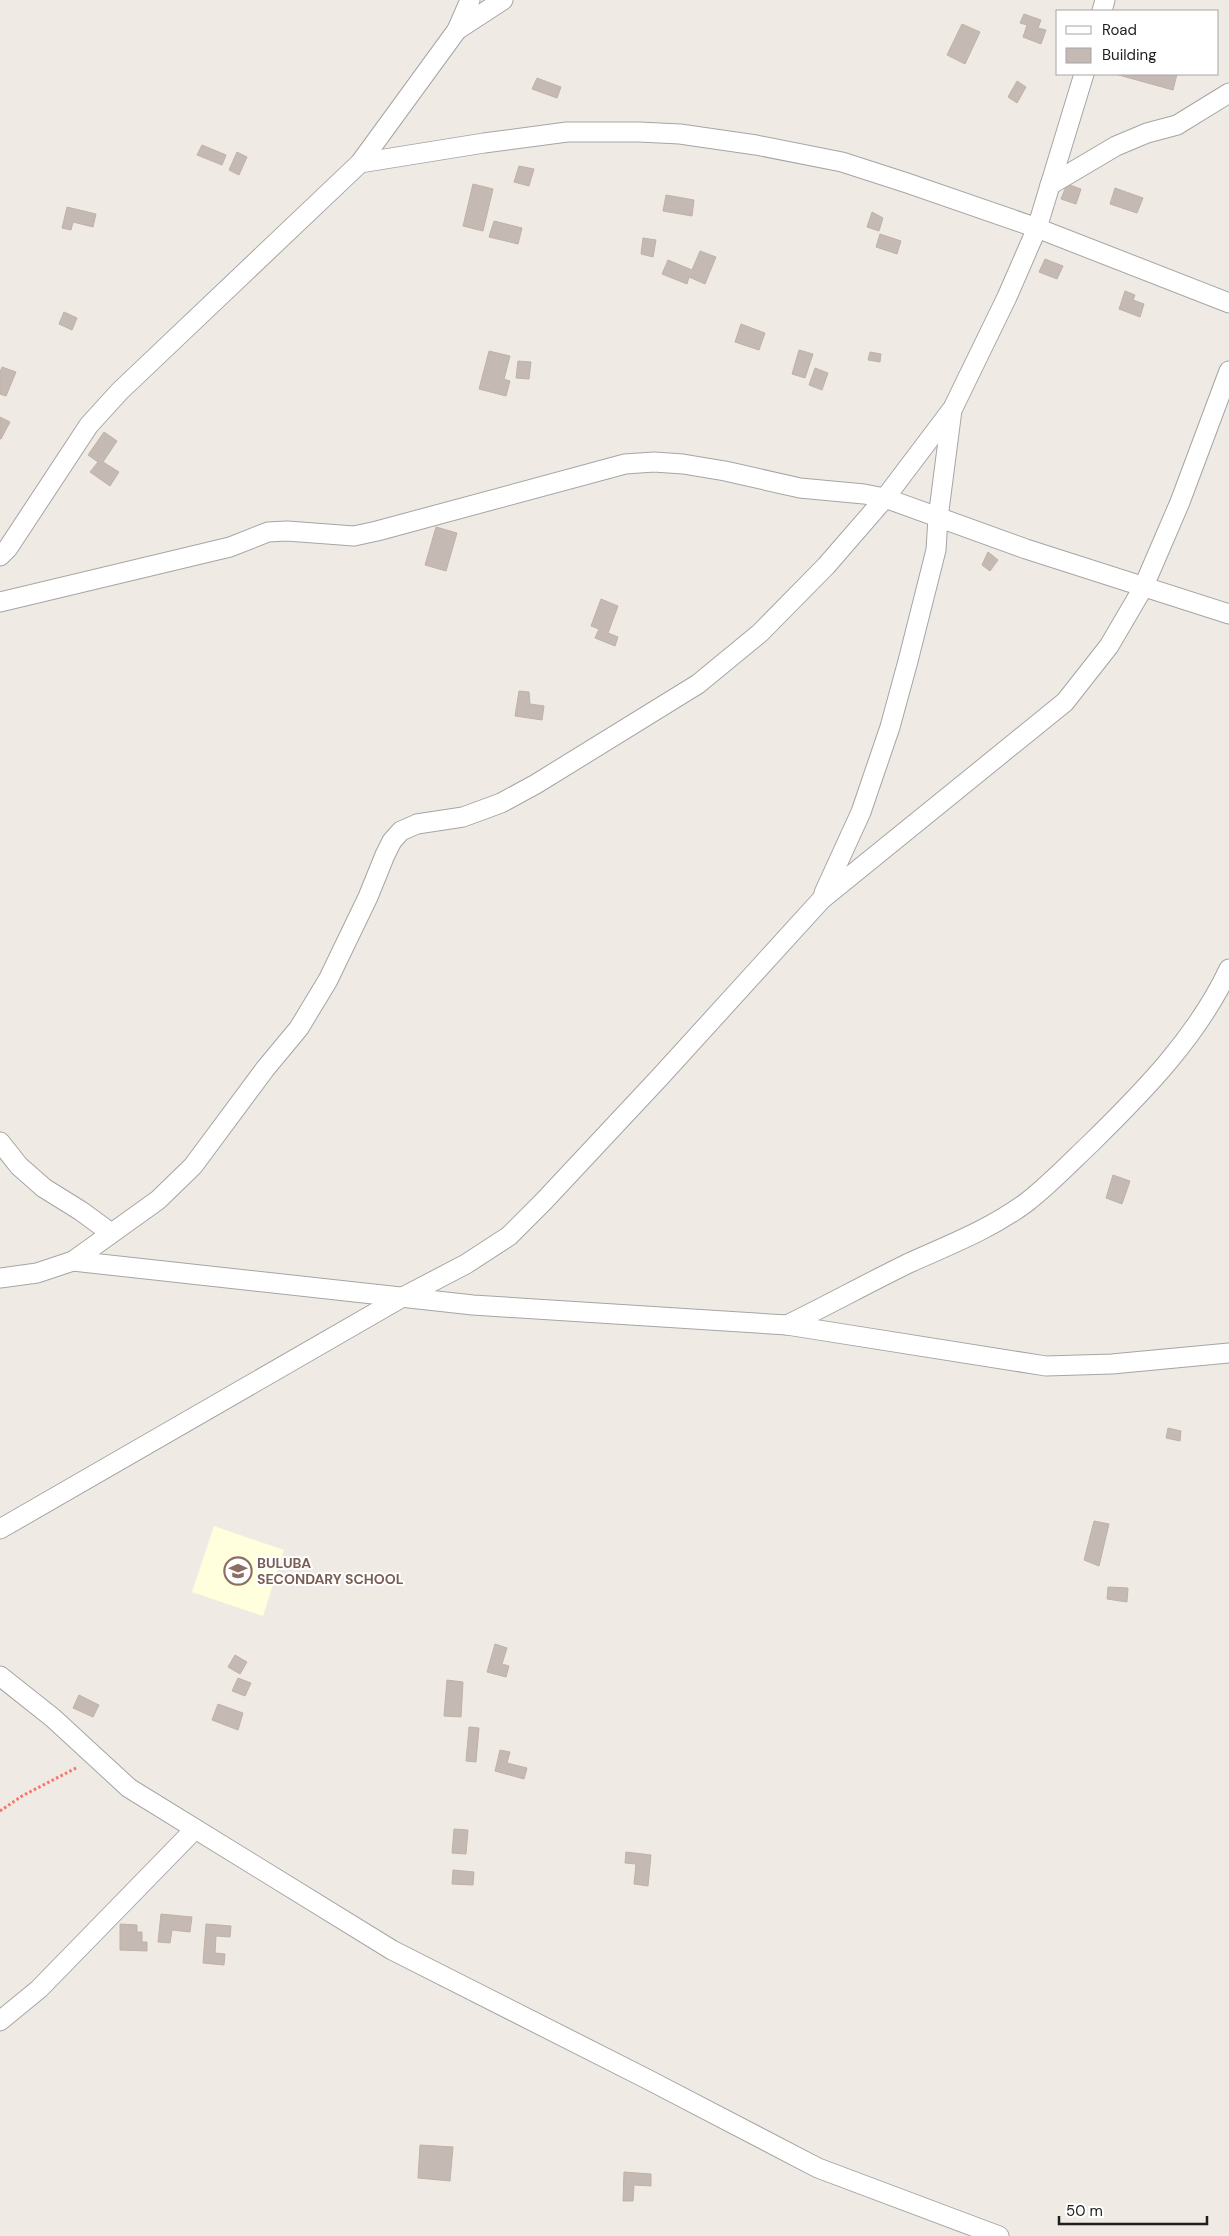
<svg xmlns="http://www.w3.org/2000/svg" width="1229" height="2236" font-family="'DM Sans',sans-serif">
<rect width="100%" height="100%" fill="#efebe4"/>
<path fill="#fffedd" d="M214,1526L284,1550L263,1616L192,1592Z"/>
<g fill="#c4bab3" stroke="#c1b1a6">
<path d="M1024,14L1041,20L1038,28L1046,30L1041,44L1023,37L1027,25L1020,23Z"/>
<path d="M962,24L980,32L965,64L947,55Z"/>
<path d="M1115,74H1177L1173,90Z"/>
<path d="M537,78L561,87L557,98L532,89Z"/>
<path d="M1017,81L1026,87L1017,103L1008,97Z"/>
<path d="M202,145L226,155L222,165L197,155Z"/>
<path d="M237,152L247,157L239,175L229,170Z"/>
<path d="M519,166L534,169L529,186L514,182Z"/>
<path d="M473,184L493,189L483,231L463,226Z"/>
<path d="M1067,184L1081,189L1076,204L1061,199Z"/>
<path d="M1115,188L1143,198L1137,213L1110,204Z"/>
<path d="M666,195L694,200L692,216L663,211Z"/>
<path d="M67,207L96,214L93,227L73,222L71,230L62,228Z"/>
<path d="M872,212L883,218L879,231L867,227Z"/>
<path d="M494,221L522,228L518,244L489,237Z"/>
<path d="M880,234L901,241L897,254L876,247Z"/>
<path d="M643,238L656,240L653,257L641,254Z"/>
<path d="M700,251L716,257L705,284L689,277L687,284L662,274L668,260L692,270Z"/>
<path d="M1045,259L1063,266L1057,279L1039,272Z"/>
<path d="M1125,291L1135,295L1133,300L1144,304L1140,317L1119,309Z"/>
<path d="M64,312L77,318L72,330L59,324Z"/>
<path d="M741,324L765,333L759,350L735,342Z"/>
<path d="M799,350L813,354L805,378L792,374Z"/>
<path d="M489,351L510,356L504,379L510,381L506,396L479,389Z"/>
<path d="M870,352L881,354L880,362L868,360Z"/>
<path d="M518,361L531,362L529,379L516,378Z"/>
<path d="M2,367L16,372L6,396L0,394V372Z"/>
<path d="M815,368L828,373L822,390L809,385Z"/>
<path d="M0,417L10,422L1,439H0Z"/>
<path d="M104,432L117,441L103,462L119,472L110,486L90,472L98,462L88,455Z"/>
<path d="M436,527L457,533L446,571L425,565Z"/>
<path d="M988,552L998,560L990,571L982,565Z"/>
<path d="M601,599L618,606L608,633L618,637L615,646L595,638L599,629L591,626Z"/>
<path d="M519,691L529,692L530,704L544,706L542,720L515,716Z"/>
<path d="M1113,1175L1130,1181L1122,1204L1106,1198Z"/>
<path d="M1168,1428L1181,1431L1180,1441L1166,1438Z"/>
<path d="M1094,1521L1109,1524L1099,1566L1084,1560Z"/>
<path d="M1108,1587L1128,1588L1127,1602L1107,1599Z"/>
<path d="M495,1644L507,1648L502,1664L509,1666L506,1677L487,1672Z"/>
<path d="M235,1655L247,1662L240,1674L228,1667Z"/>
<path d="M238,1678L251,1683L245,1696L232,1691Z"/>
<path d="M447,1680L463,1682L461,1717L444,1716Z"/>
<path d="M79,1695L99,1705L93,1717L73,1708Z"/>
<path d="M218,1704L243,1713L238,1730L212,1720Z"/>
<path d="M469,1727L479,1728L476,1762L466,1761Z"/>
<path d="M500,1750L510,1752L507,1763L527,1768L524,1779L495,1771Z"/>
<path d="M454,1829L468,1830L466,1854L452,1853Z"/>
<path d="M626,1852L651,1855L648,1886L634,1884L636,1864L625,1863Z"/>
<path d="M453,1870L474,1872L473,1885L452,1884Z"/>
<path d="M161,1914L192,1917L190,1932L172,1930L170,1943L158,1942Z"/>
<path d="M120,1924L137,1925V1932H142V1942H147V1951L120,1950Z"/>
<path d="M206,1924L231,1926L230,1937L216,1936L215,1953L225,1954L224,1965L203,1963Z"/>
<path d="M420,2145L453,2147L450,2181L418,2178Z"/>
<path d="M624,2172L651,2174V2186L634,2185L633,2201H623Z"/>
</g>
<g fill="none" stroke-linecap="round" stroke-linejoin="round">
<g stroke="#a5a5a5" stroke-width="21">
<g id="minor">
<path d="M1102,11L1105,0"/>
<path d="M457,30L503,0"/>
<path d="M360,163L484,143L567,132H639L680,134L756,145L842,162L907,183L1037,228L1229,303"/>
<path d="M1050,185L1116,146L1147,133L1177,125L1229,93"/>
<path d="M0,556L8,548L89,425L120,391L360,163L457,30L470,0"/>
<path d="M0,602L230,547L268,532L287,531L354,536L377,531L625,464L654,462L683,464L725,471L800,488L864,494L885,498L1026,549L1229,614"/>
<path d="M824,893L861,812L890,727L908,661L936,550L938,518L952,410"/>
<path d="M0,1142L19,1166L44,1188L81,1211L111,1233"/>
<path d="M73,1261L473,1305L787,1325L1046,1366L1112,1364L1229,1353"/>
<path d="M0,1278L37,1273L73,1261L158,1200L193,1166L265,1069L299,1028L328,980L368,897L385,855L392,841L401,831L417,824L463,817L501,803L536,784L698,684L760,633L826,566L885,498L953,408L1007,297L1037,228L1084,74"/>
<path d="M787,1325C828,1305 868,1283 909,1263C949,1245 991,1229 1027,1202C1049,1185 1070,1163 1091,1143C1144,1091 1197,1037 1229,969"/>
<path d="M0,1529L401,1298L466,1264L509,1236L544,1201L660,1077L822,899L1065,702L1109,646L1143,588L1180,502L1229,371"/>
<path d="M0,1676L53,1718L129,1788L392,1950L647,2079L818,2168L999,2236"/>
<path d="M0,2021L39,1989L195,1829"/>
</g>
</g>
<path stroke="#fa736a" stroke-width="3" stroke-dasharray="2.5 2.5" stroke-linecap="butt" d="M0,1811L22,1796L78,1767"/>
<use href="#minor" stroke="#fff" stroke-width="19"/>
</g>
<defs>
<g id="school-ring" transform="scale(1.4375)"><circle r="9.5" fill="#fff" stroke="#8d6e63" stroke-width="1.5"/><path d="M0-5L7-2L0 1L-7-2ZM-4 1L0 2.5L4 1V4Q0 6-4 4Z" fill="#8d6e63"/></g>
</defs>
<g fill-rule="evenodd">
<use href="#school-ring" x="238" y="1571"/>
</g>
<g text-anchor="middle" stroke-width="4" stroke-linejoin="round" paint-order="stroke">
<g font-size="14" font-weight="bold" fill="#785e54" stroke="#fff" text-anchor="start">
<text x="257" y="1568">BULUBA<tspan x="257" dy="16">SECONDARY SCHOOL</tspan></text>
</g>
</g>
<rect x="1056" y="10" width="162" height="65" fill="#ffffff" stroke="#a5a5a5"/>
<rect x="1066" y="26" width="25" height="8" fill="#ffffff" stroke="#a5a5a5"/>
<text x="1102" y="35" font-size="15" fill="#1e1e1e">Road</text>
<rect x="1066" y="48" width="25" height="15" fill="#c4bab3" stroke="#a5a5a5"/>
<text x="1102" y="60" font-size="15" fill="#1e1e1e">Building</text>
<path d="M1059 2216v8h148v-8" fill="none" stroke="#1e1e1e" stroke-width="2.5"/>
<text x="1066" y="2216" font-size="15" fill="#1e1e1e" stroke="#ffffff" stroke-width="4" paint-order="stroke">50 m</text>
</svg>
